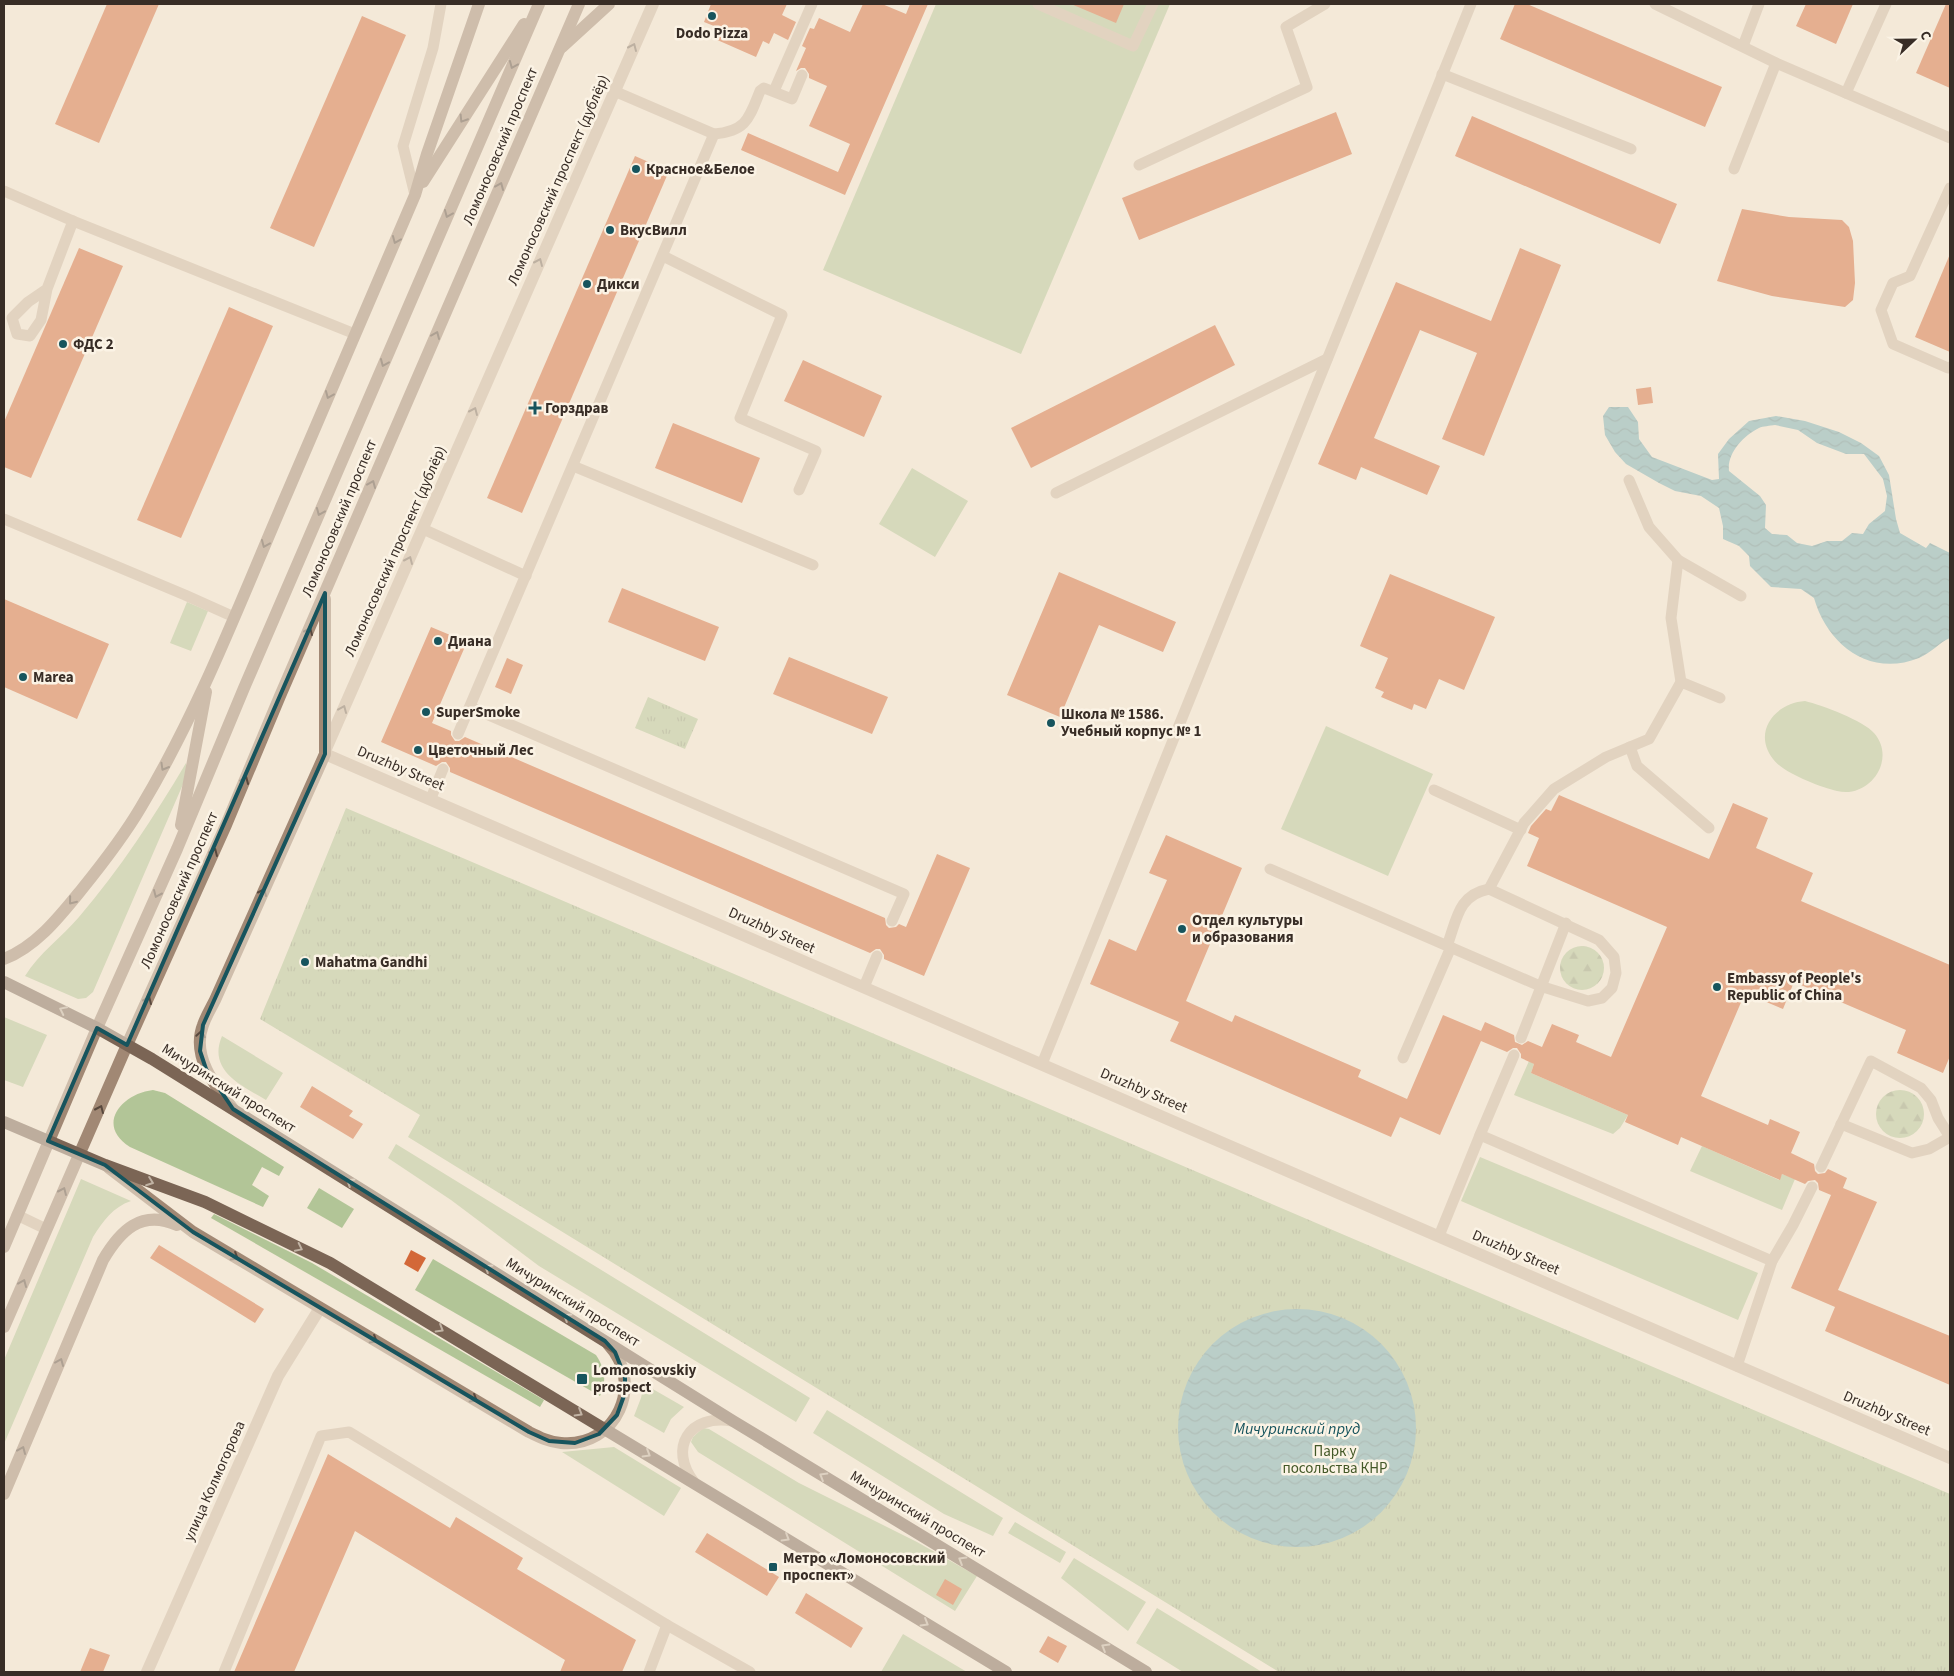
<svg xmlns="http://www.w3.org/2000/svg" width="1954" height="1676" font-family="'Source Sans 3',sans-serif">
<defs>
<pattern id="forest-firs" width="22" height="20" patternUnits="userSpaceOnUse" patternTransform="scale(1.25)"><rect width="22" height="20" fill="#b2c597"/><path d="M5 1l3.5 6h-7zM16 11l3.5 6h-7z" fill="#92a07b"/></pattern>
<pattern id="park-tufts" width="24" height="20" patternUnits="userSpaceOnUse" patternTransform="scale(1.25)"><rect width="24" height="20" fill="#b2c597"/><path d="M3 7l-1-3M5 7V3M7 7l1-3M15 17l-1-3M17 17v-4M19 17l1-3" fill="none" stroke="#92a07b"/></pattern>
<pattern id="water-waves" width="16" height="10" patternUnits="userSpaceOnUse" patternTransform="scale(1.25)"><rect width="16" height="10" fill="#74adb4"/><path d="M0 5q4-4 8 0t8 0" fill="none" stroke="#608d92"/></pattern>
</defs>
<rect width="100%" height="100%" fill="#f4e9d8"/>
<g fill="#b2c597">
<path d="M936,4H1170L1021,354L823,270Z"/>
<path d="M912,468L968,501L935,557L879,524Z"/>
<path d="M187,602L208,611L191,651L170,643Z"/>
<path d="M1805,701C1822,705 1864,721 1874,733C1897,759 1870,799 1837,791C1820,787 1783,773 1773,759C1752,732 1775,703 1805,701Z"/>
<path d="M1326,726L1433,774L1388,876L1281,829Z"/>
<path d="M186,763L187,775L93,992L86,998L78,999L25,976C39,953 62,937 79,917C120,869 154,817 186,763Z"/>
<path d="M4,1017L47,1035L23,1087L4,1080Z"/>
<path d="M222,1036L283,1073L266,1100C243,1086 207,1071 222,1036Z"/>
<path d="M1529,1061L1534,1064L1531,1073L1628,1115L1620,1128L1613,1134L1514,1095Z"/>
<path d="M153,1090L165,1093L284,1167L279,1176L262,1167L252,1185L269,1196L263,1207L130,1147C96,1126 120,1094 153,1090Z"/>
<path d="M396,1144L810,1398L796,1422L539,1266L451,1200L388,1158Z"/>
<path d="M1702,1146L1779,1180L1782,1174L1795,1179L1782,1210L1690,1171Z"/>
<path d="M1480,1157L1758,1273L1738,1320L1461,1201Z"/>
<path d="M81,1179L131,1201C113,1207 103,1221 93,1237L4,1444V1360Z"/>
<path d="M319,1188L354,1209L342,1228L307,1208Z"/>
<path d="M214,1214L312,1263L544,1400L540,1407L211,1218Z"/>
<path d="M433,1259L596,1355C605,1369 607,1381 600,1396L415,1290Z"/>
<path d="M644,1384L684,1407L671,1419L664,1433L634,1416L641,1398Z"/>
<path d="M827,1410L1003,1518L993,1536L944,1514L813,1433Z"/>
<path d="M703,1428L709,1429L799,1483L917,1542L977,1576L955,1611L698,1452L691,1442L693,1437Z"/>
<path d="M614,1447L681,1488L664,1516L562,1452Z"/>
<path d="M1015,1522L1066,1552L1060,1563L1008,1533Z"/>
<path d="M1074,1558L1146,1602L1128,1631L1061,1578Z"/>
<path d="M1157,1608L1262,1672H1183L1136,1643Z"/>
<path d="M903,1634L967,1672H881Z"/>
</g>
<g fill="url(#forest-firs)">
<circle cx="1582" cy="968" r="22"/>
<circle cx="1900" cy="1114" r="24"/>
</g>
<g fill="url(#park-tufts)">
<path d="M648,697L698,719L685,749L635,728Z"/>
<path d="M346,808L1950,1494V1672H1279L408,1137L420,1115L260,1019Z"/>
</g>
<g fill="url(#water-waves)" fill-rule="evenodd">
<path d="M1609,407H1628L1638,422L1639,439L1652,457L1712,480L1719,479L1718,454L1729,439L1749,421L1776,416L1805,421L1839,432L1861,443L1879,456L1889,475L1896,519L1900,533L1926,548L1930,543L1950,553V638C1940,642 1931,653 1919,658C1869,678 1827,644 1814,598L1801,589L1771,587L1750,566L1749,556L1739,546L1723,539V526L1719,508L1701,496L1675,491L1659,483L1626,464L1615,452L1605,435L1603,416ZM1775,425L1798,430L1817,443L1846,454H1864L1883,479L1887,496L1885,511L1869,524L1863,534L1852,533L1842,541H1827L1812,546L1797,543L1787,535L1772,534L1765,528L1766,505L1760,496L1729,471C1727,453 1743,436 1759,428C1763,426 1770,426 1775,425Z"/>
<circle cx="1297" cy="1428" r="119"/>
</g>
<g fill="#d36838">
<path d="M107,4H159L99,143L55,124Z"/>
<path d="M711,4H787L782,15L796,22L788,40L774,33L769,44L763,41L756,57L715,39L719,28L704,22Z"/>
<path d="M863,4H882L906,14L910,4H928L845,195L741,150L748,133L838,172L850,144L809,126L827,86L809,78V74L805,68H801L796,71L806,48L802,46L810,28L814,29L819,18L850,32Z"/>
<path d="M1071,4H1124L1116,23Z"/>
<path d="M1515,4H1527L1722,87L1705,127L1500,39Z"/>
<path d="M1806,4H1853L1836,44L1796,26Z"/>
<path d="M1946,4H1950V88L1916,73Z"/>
<path d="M362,16L406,35L314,247L270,228Z"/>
<path d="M1336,112L1352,154L1139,240L1122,198Z"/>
<path d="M1472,116L1677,204L1660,244L1455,156Z"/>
<path d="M635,156L669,171L522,513L487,498Z"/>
<path d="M1742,209L1789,217L1842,220L1849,227L1853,241L1855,283L1853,300L1845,307L1772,296L1717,281Z"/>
<path d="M79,248L123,266L31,478L4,467V422Z"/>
<path d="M1520,248L1561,265L1484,456L1442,439L1477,353L1420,330L1374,438L1440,466L1427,495L1361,467L1356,480L1318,464L1396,282L1491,321Z"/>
<path d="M1950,254V352L1915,337Z"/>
<path d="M229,307L273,326L181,538L137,520Z"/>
<path d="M1215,325L1235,365L1031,468L1011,428Z"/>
<path d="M803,360L882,396L864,437L784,401Z"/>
<path d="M1651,387L1653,403L1638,405L1636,389Z"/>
<path d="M673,423L760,458L742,503L655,468Z"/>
<path d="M1059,572L1176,622L1163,652L1099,625L1060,717L1007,695Z"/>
<path d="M1390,574L1495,617L1464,690L1439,679L1426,709L1414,704L1412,710L1381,697L1384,692L1375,688L1388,658L1360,646Z"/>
<path d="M622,588L719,627L705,661L608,622Z"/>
<path d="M4,599L109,644L77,719L4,687Z"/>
<path d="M431,627L467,642L432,723L451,731V735L455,741H459L465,737L885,918L886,925L889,928L896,927L899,924L906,927L937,854L970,868L924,976L884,959V955L880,949H876L870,953L450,772V768L446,762H442L436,766L381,742Z"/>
<path d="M789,657L888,697L872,734L773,694Z"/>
<path d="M507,658L523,665L511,694L495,687Z"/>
<path d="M1559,795L1709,859L1733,803L1768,818L1756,848L1813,873L1801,901L1950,965V1056L1943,1073L1897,1053L1906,1030L1794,982L1783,1009L1745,993L1701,1096L1768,1125L1770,1119L1800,1132L1791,1153L1814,1164L1815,1171L1818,1174L1825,1173L1828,1169L1847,1178L1843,1188L1877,1202L1838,1290L1950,1336V1385L1825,1331L1835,1307L1791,1288L1831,1195L1819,1190L1818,1183L1815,1180L1808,1181L1805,1184L1782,1174L1780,1180L1681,1137L1678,1145L1625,1122L1628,1115L1531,1073L1534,1064L1521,1058V1054L1517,1048H1513L1507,1052L1481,1041L1440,1135L1400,1117L1391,1137L1170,1041L1179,1022L1090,984L1109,939L1136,951L1167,880L1149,873L1166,835L1242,868L1186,1001L1232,1022L1235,1015L1361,1070L1358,1077L1407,1099L1443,1015L1481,1031L1485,1022L1514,1035L1515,1042L1522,1045L1528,1041L1542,1047L1552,1024L1579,1035L1576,1042L1611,1057L1667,927L1527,866L1539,838L1528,833L1531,826L1546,809L1551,811Z"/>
<path d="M312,1086L353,1111L349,1116L363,1124L353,1139L300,1107Z"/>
<path d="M159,1245L264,1309L255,1323L150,1258Z"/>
<path d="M411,1250L426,1258L418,1272L404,1264Z"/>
<path d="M328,1454L450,1528L456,1517L523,1558L517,1569L636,1640L622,1672H560L565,1660L355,1531L294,1672H234Z"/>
<path d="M707,1533L779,1577L767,1596L695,1552Z"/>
<path d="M945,1579L962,1589L953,1605L936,1595Z"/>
<path d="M806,1593L863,1628L851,1648L795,1613Z"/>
<path d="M1048,1636L1067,1646L1058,1663L1039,1652Z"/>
<path d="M90,1648L110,1655L103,1672H80Z"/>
</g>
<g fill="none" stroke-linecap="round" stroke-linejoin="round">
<g stroke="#cdb9a3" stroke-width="11">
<path d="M1038,4L1133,46L1153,4"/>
<path d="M1655,4L1776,63L1950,138"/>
<path d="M1743,46L1759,4"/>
<path d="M1442,74L1631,149"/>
<path d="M614,91L714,134C747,131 749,118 760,91L764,88L792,99L802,75"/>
<path d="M774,91L812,4"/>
<path d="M1846,93L1886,4"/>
<path d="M1139,165L1307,87L1286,27L1325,4"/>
<path d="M1734,169L1776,63"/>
<path d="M1950,188L1910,276L1893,283L1881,310L1893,344L1948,368L1950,367"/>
<path d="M4,191L73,221L355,334"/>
<path d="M415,195L403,146L433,48L441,4"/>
<path d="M663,256L782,315L740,418L816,451L799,490"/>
<path d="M47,289L41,320L30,336L17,334L12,318L28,302L47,289L73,221"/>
<path d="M573,466L813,565"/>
<path d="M1629,480L1649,527L1678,560L1741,596"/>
<path d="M1056,493L1327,359"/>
<path d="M4,519L185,595L234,617"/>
<path d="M423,529L526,576"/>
<path d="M1678,560L1671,618L1681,682"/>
<path d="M470,707L904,894L892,921"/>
<path d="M458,734L714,134"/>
<path d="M1630,747L1637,766L1709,828"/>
<path d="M1434,790L1521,830"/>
<path d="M431,798L443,769"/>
<path d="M1270,869L1540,986L1588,1001L1602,998L1612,988L1616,973L1614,957L1599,940L1489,889C1458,895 1457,919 1447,946"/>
<path d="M1489,889L1524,823L1554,789L1606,757L1649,739L1681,682L1720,698"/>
<path d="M864,987L877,956"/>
<path d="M1521,1038L1566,923"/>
<path d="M1403,1058L1451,947"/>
<path d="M1042,1064L1471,4"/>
<path d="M1841,1124L1912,1153L1929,1149L1950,1137"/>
<path d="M1480,1135L1514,1055"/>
<path d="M1821,1167L1871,1061L1921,1088L1931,1100L1938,1118L1950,1137"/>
<path d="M17,1215L46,1229"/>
<path d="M1439,1236L1480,1135L1772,1261L1737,1366"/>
<path d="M1772,1261L1793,1225L1812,1187"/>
<path d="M694,1482C668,1448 689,1414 732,1421"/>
<path d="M224,1672L321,1436L349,1432L667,1625L750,1672"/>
<path d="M649,1672L667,1625"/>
</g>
<g stroke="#cdb9a3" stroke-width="12">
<path d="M325,754L1950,1458"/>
<path d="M147,1672L278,1376L320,1308"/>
</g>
<path stroke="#cdb9a3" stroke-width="12" d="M325,751L653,4"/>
<g stroke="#a18874" stroke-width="12">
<path d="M562,47L609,4"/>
<path d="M423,182L524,24"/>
<path d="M181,825L206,692"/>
<path d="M4,959C37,946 60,916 82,889C103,863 124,836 141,807C201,707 242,597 288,491C330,392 373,294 415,195L427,154L479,4"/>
<path d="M233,1109C215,1086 191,1056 203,1025C206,1016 211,1008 215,1000L325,754V599"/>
<path d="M109,1168L193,1232L529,1432C539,1437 549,1442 561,1443C617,1448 645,1383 608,1344"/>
<path d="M4,1247L97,1028L177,849L244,688L539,4"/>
<path d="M4,1327L127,1045L226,825L280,696L579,4"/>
<path d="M4,1494L103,1260C120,1231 141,1209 177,1225"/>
</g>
<g stroke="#7b6555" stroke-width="12">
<path d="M4,982L97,1028L152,1059L733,1421L1146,1672"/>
<path d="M4,1122L105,1165L205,1202L330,1263L1006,1672"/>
</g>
</g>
<defs><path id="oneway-chevron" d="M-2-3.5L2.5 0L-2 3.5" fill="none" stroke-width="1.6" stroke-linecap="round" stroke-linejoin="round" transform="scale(1.25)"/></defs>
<g stroke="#7b6c5e">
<use href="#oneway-chevron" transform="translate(633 47) rotate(-66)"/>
<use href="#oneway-chevron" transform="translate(539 262) rotate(-66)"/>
<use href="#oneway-chevron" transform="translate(474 411) rotate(-66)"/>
<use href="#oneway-chevron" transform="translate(409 560) rotate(-66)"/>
<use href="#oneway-chevron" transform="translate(343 709) rotate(-67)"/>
</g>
<g stroke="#58483d">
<use href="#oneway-chevron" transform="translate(513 65) rotate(113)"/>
<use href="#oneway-chevron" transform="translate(463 119) rotate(122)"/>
<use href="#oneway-chevron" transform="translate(500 186) rotate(-67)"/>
<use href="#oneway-chevron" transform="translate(448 214) rotate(113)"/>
<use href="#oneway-chevron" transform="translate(396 240) rotate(113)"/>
<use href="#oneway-chevron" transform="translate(436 335) rotate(-67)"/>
<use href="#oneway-chevron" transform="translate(384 363) rotate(113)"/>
<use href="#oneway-chevron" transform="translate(329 395) rotate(113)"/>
<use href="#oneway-chevron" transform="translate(372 484) rotate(-67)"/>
<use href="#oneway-chevron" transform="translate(320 512) rotate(113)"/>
<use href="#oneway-chevron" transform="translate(265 544) rotate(113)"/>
<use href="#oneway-chevron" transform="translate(309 631) rotate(-66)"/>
<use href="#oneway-chevron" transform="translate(164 767) rotate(120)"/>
<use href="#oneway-chevron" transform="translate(245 780) rotate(-67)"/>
<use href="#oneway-chevron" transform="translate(214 852) rotate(-66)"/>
<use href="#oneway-chevron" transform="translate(263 892) rotate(-66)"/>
<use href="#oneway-chevron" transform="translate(157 894) rotate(114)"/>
<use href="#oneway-chevron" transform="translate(72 901) rotate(129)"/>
<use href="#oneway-chevron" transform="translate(148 1000) rotate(-66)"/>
<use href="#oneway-chevron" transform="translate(201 1034) rotate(-81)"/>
<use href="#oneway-chevron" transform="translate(100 1109) rotate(-66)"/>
<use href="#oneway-chevron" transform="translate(63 1191) rotate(-66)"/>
<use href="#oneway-chevron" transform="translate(235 1257) rotate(31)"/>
<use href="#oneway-chevron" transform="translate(23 1283) rotate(-67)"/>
<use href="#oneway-chevron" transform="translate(374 1340) rotate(31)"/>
<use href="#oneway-chevron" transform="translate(60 1362) rotate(-67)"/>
<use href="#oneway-chevron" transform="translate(474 1399) rotate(31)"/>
<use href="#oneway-chevron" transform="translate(22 1450) rotate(-67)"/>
</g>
<g stroke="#c1b3a4">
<use href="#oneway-chevron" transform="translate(63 1010) rotate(-154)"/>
<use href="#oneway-chevron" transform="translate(150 1182) rotate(20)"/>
<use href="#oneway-chevron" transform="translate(350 1182) rotate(-148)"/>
<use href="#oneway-chevron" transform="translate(299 1248) rotate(26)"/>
<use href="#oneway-chevron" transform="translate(488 1268) rotate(-148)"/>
<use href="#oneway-chevron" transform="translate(567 1317) rotate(-148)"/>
<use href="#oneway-chevron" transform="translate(440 1329) rotate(31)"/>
<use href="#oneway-chevron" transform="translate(579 1413) rotate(31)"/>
<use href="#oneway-chevron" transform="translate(647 1454) rotate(31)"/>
<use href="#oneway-chevron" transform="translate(823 1476) rotate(-149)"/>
<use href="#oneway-chevron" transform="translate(786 1538) rotate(31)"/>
<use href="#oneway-chevron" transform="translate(962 1560) rotate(-149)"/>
<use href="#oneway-chevron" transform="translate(925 1623) rotate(31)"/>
<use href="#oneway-chevron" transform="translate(1105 1647) rotate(-149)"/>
</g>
<path d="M0 0H1954V1676H0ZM325,593V754L203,1025L200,1051L206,1069L233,1109L605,1341L615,1352L625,1377V1393L617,1415L599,1434L575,1443L549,1441L529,1432L193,1232L105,1165L48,1141L97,1028L127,1045Z" fill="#f4e9d8" fill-opacity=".55" fill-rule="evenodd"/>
<path fill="none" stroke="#17545d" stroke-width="4" stroke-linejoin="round" d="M325,593V754L203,1025L200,1051L206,1069L233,1109L605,1341L615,1352L625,1377V1393L617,1415L599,1434L575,1443L549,1441L529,1432L193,1232L105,1165L48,1141L97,1028L127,1045Z"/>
<g fill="#17545d" stroke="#fbf3e5" stroke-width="2">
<circle cx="712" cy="16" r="5"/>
<circle cx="636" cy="169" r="5"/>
<circle cx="610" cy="230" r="5"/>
<circle cx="587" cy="284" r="5"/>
<circle cx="63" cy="344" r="5"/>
<path d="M532.5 400.5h5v5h5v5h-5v5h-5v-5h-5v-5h5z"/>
<circle cx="438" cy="641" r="5"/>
<circle cx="23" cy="677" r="5"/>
<circle cx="426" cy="712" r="5"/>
<circle cx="1051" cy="723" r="5"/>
<circle cx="418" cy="750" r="5"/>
<circle cx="1182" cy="929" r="5"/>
<circle cx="305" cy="962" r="5"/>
<circle cx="1717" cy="987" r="5"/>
<rect x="576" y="1373" width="12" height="12" rx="2.5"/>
<rect x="768" y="1562" width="10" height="10" rx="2.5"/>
</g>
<g text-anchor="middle" stroke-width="5" stroke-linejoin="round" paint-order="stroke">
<g font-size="15" font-weight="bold" fill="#382d26" stroke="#fbf3e5" text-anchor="start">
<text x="712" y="38" text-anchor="middle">Dodo Pizza</text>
<text x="646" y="174">Красное&amp;Белое</text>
<text x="620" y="235">ВкусВилл</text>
<text x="597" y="289">Дикси</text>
<text x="73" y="349">ФДС 2</text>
<text x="545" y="413">Горздрав</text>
<text x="448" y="646">Диана</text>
<text x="33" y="682">Marea</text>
<text x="436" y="717">SuperSmoke</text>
<text x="1061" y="719">Школа № 1586.<tspan x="1061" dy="17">Учебный корпус № 1</tspan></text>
<text x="428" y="755">Цветочный Лес</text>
<text x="1192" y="925">Отдел культуры<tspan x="1192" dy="17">и образования</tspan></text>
<text x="315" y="967">Mahatma Gandhi</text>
<text x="1727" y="983">Embassy of People's<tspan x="1727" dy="17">Republic of China</tspan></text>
<text x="593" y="1375">Lomonosovskiy<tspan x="593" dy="17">prospect</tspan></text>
<text x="783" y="1563">Метро «Ломоносовский<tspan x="783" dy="17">проспект»</tspan></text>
</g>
<g font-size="15" fill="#382d26" stroke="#fbf3e5">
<text transform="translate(500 146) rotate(-67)" y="5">Ломоносовский проспект</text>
<text transform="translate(558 180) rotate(-66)" y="5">Ломоносовский проспект (дублёр)</text>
<text transform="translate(339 518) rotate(-67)" y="5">Ломоносовский проспект</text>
<text transform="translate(395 551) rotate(-66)" y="5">Ломоносовский проспект (дублёр)</text>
<text transform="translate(401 768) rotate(23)" y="5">Druzhby Street</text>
<text transform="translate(179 890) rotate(-66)" y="5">Ломоносовский проспект</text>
<text transform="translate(772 930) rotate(24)" y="5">Druzhby Street</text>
<text transform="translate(229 1088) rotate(32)" y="5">Мичуринский проспект</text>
<text transform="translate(1144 1090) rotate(23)" y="5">Druzhby Street</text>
<text transform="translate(1516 1252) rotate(23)" y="5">Druzhby Street</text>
<text transform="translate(573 1302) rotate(32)" y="5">Мичуринский проспект</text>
<text transform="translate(1887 1413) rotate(23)" y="5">Druzhby Street</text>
<text transform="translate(214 1481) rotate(-66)" y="5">улица Колмогорова</text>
<text transform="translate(918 1514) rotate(31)" y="5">Мичуринский проспект</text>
</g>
<g font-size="15" fill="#435827" stroke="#fbf3e5">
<text x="1335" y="1456">Парк у<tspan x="1335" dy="17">посольства КНР</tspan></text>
</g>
<g font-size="16" font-style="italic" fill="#17545d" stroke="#fbf3e5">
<text x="1297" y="1434">Мичуринский пруд</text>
</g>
</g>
<rect width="1954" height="1676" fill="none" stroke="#382d26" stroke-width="10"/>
<g transform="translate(1914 40) rotate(68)" stroke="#fbf3e5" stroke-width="4" paint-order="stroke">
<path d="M0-4L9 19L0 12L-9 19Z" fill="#382d26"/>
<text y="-8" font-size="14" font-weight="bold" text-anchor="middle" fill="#382d26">С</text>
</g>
</svg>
